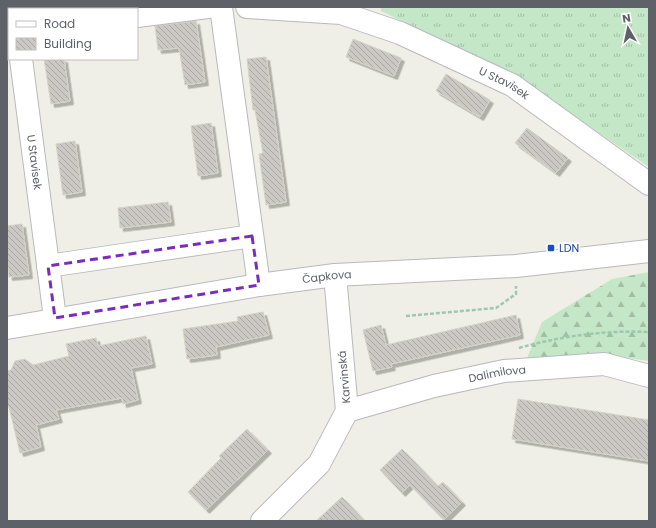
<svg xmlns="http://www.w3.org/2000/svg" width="656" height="528" font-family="Poppins,sans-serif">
<defs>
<pattern id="grass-tufts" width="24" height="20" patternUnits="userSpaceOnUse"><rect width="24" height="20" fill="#c4e7c8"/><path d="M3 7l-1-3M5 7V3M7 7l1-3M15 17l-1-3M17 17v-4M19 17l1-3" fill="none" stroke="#a2bfa6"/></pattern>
<pattern id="forest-firs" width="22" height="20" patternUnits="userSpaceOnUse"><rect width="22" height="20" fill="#c4e7c8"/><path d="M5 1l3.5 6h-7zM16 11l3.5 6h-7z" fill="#a2bfa6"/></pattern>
<pattern id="building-back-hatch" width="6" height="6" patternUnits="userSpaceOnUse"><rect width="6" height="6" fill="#ccc9c4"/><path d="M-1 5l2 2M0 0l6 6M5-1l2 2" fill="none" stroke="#a9a7a3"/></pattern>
<filter id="shadow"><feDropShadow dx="3.5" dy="3.5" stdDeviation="0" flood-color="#0004"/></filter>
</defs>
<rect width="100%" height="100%" fill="#f0efe7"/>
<path fill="url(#grass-tufts)" d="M381,7H649V167L518,78L381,11Z"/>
<path fill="url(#forest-firs)" d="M649,272V361L595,353L527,358L542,322L612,279Z"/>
<g fill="url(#building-back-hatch)" stroke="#d5d2c5" filter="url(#shadow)">
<path d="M196,21L205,82L185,85L179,48L158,50L155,26Z"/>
<path d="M353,39L401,58L394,76L346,57Z"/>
<path d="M266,57L286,202L266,205L259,154L263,153L255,110H253L247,59Z"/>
<path d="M44,59H64L70,101L51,104Z"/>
<path d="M446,74L490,100L480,117L436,91Z"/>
<path d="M211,123L218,173L198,176L191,126Z"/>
<path d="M527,128L568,158L556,173L515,143Z"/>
<path d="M75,141L82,192L63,195L56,144Z"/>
<path d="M168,202L171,222L120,228L118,208Z"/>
<path d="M22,224L29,275L9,277L7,258V226Z"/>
<path d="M263,312L269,335L216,347L217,355L187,359L183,329L238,321L237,317Z"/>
<path d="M516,315L520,335L391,364L392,367L373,371L363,330L381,325L386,345Z"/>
<path d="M146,336L152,364L131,368L138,400L123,404L122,398L56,410L59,419L36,425L41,447L20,453L9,407L7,406V371L11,370L15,361L25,359L33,365L69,356L66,344L96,338L98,346Z"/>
<path d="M518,399L649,420V461L512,439Z"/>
<path d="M247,429L268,450L206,510L188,492L221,458L219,456Z"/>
<path d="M402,449L438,486L443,482L462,502L444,520L410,485L402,493L380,470Z"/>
<path d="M342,497L365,521H316Z"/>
</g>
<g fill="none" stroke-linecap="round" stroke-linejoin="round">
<g stroke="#b7b9bd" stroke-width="24">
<g id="minor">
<path d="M221,7L259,285"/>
<path id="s1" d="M247,7L341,13L400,33L512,85L649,184"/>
<path d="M137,16L208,7"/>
<path id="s2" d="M21,59L55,318"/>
<path d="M48,266L252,236"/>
<path id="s3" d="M7,328L259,285L335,275L516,266L649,251"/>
<path id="s4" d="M347,411L434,386L504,371L604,364L649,376"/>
<path d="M262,521L319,464L347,411L335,275"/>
</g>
</g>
<g stroke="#9dc8ae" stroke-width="2.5" stroke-dasharray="4 2" stroke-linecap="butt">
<path d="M406,316L496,308L516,294V286"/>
<path d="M519,348C561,336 605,330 649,332"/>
</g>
<use href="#minor" stroke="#fff" stroke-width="22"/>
</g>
<path fill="none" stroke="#7b2cbf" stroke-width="3" stroke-dasharray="8 5" stroke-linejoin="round" d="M252,236L259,285L55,318L48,266Z"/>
<rect fill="#1a4fb4" stroke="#fff" stroke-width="1.5" x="547" y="244" width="8" height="8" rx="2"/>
<g text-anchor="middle" stroke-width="3.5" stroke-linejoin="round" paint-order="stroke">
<g font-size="11" fill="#5e6167" stroke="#fff">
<text dy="4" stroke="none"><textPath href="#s1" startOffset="272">U Stavisek</textPath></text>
<text dy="4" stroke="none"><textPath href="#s2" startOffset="104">U Stavisek</textPath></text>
<text dy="4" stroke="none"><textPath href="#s3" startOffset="324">Čapkova</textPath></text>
<text dy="4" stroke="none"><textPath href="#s4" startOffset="155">Dalimilova</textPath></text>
<text transform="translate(344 377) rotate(-95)" y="4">Karvinská</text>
</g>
<g font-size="11" fill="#164399" stroke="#fff" text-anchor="start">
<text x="559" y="252">LDN</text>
</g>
</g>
<rect width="656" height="528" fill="none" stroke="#5e6167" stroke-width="16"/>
<rect x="8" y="8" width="130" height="52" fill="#ffffff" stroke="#bfc0c2"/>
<rect x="16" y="21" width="20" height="6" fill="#ffffff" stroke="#bfc0c2"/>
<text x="44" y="28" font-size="12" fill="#5e6167">Road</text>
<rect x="16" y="38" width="20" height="12" fill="url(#building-back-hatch)" stroke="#bfc0c2"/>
<text x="44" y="48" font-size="12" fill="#5e6167">Building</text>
<g transform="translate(628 28) rotate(351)" stroke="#ffffff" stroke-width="3" paint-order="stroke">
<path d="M0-3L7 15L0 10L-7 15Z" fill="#5e6167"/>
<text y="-6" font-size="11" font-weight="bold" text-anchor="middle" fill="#5e6167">N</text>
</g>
</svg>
